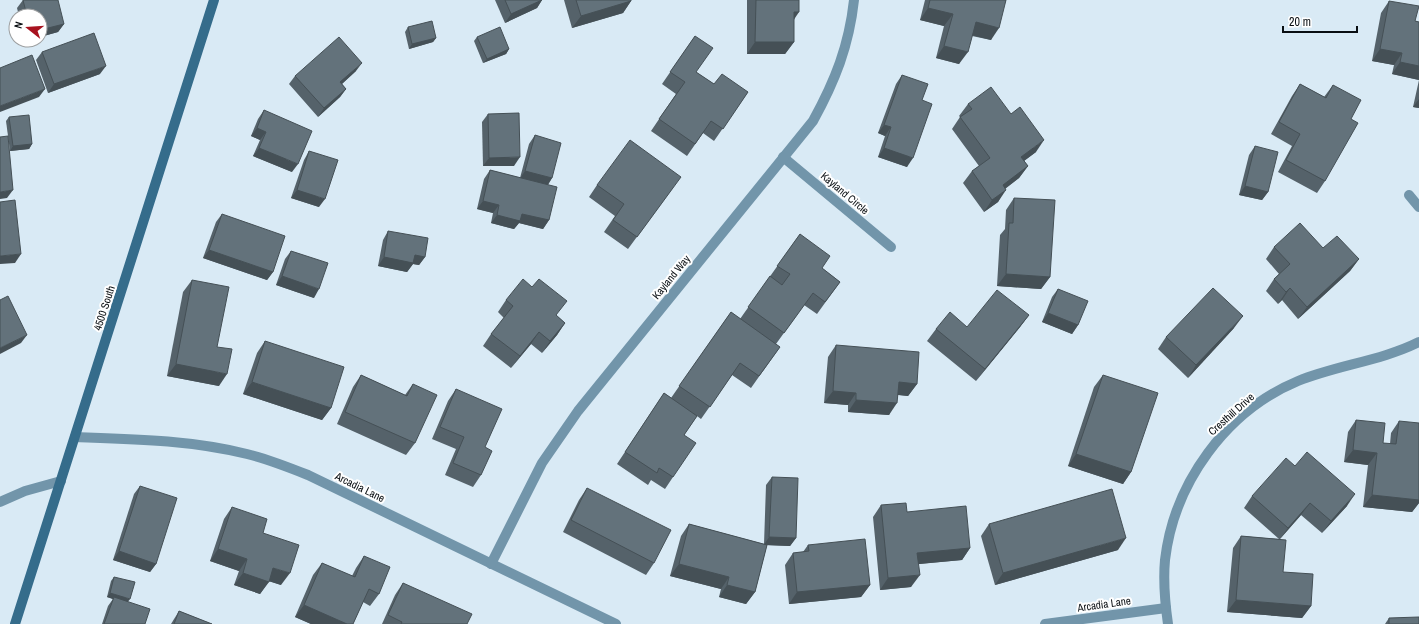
<svg xmlns="http://www.w3.org/2000/svg" width="1419" height="624" font-family="'Archivo Narrow',sans-serif">
<rect width="100%" height="100%" fill="#d9eaf5"/>
<g fill="none" stroke-linecap="round" stroke-linejoin="round">
<g stroke="#7295aa" stroke-width="10">
<path d="M783,157L891,247"/>
<path d="M1409,195L1419,207"/>
<path d="M75,437C133,439 191,440 247,454C268,459 288,467 308,475L616,624"/>
<path d="M0,502L25,491L61,481"/>
<path d="M491,564L542,463L578,411L813,121C835,81 849,46 854,0"/>
<path d="M1045,624L1166,608"/>
<path d="M1168,624C1165,603 1163,582 1165,560C1174,483 1226,411 1298,381C1337,365 1381,361 1419,342"/>
</g>
<path stroke="#356c8b" stroke-width="10" d="M15,624L214,0"/>
</g>
<g fill="#55626a">
<path d="M23,0L64,24L58,32L40,37V16H19L17,8Z"/>
<path d="M495,0H542L537,8L505,23Z"/>
<path d="M564,0H631V1L623,13L572,28Z"/>
<path d="M747,0H799L794,20V42L785,54H747Z"/>
<path d="M925,0H1006L991,40L972,36L959,64L936,58L944,26L920,20Z"/>
<path d="M1389,1L1415,21L1419,22V108L1413,107L1419,80L1392,74L1394,65L1372,61L1381,13Z"/>
<path d="M408,27L436,38L433,42L409,49L405,32Z"/>
<path d="M695,36L696,72L714,84L748,92L714,141L703,133L687,156L651,131L676,94L662,84Z"/>
<path d="M477,37L509,49L506,54L483,63L474,41Z"/>
<path d="M42,52L100,74L48,93L36,60Z"/>
<path d="M356,71L342,84L346,89L340,97L318,117L289,84L295,76Z"/>
<path d="M902,75L922,100L907,167L878,157L885,136L878,133L896,84Z"/>
<path d="M1300,84L1324,97L1333,85L1351,119L1325,181L1317,193L1278,172L1292,146L1271,134L1292,96Z"/>
<path d="M968,104L1036,152L1024,161L1028,166L1019,178L1005,189L998,202L984,212L963,183L972,171L979,166L952,129L960,117L959,116Z"/>
<path d="M264,110L292,172L253,156L260,140L251,136L258,119Z"/>
<path d="M488,114L514,166H483L482,122Z"/>
<path d="M9,117L32,144L29,149L10,151L6,121Z"/>
<path d="M535,135L552,178L548,185L549,220L543,229L519,223L514,229L491,223L493,213L477,209L484,179L490,170L520,178L529,144Z"/>
<path d="M1255,146L1268,192L1262,200L1239,195L1249,155Z"/>
<path d="M309,151L319,207L291,198L304,160Z"/>
<path d="M597,185L672,189L628,249L604,232L615,216L589,197Z"/>
<path d="M1014,198L1050,277L1041,289L997,286L1000,235L1005,229L1006,210Z"/>
<path d="M222,214L273,272L267,280L203,258L216,222Z"/>
<path d="M388,231L425,257L419,265L413,264L407,272L378,266L383,240Z"/>
<path d="M800,234L822,268L840,282L817,314L804,305L776,344L780,347L751,388L732,375L701,419L697,416L684,435L673,477L665,489L651,480L648,485L617,464L664,393L686,408L671,398L731,312L740,319Z"/>
<path d="M1274,247L1323,248L1359,259L1350,271L1298,319L1282,300L1278,304L1266,291L1274,279L1279,274L1266,259Z"/>
<path d="M291,251L314,298L276,285L285,259Z"/>
<path d="M192,280L219,386L167,376L183,292Z"/>
<path d="M1058,289L1078,325L1072,334L1042,322L1052,297Z"/>
<path d="M506,300L557,316L565,323L557,335L542,353L531,344L511,368L483,346L491,334L504,318L498,312Z"/>
<path d="M1029,315L1020,327L976,381L927,341L936,329L967,327Z"/>
<path d="M1234,328L1188,378L1158,349L1166,337Z"/>
<path d="M265,341L331,408L322,420L243,394L257,353Z"/>
<path d="M836,345L917,384L908,396L898,395L889,415L848,412V405L824,403L828,357Z"/>
<path d="M361,375L405,395L413,384L415,443L406,455L337,424L353,387Z"/>
<path d="M1103,375L1131,472L1123,484L1068,466L1094,387Z"/>
<path d="M456,389L485,447L481,475L473,487L445,475L456,449L432,439L448,401Z"/>
<path d="M1356,420L1383,443L1390,444L1391,433L1399,421L1419,500V503L1412,512L1363,507L1368,465L1344,462L1348,432Z"/>
<path d="M1295,466L1347,506L1322,533L1301,515L1280,539L1283,572L1311,606L1302,618L1227,612L1233,548L1241,536L1279,539L1244,508L1252,496Z"/>
<path d="M772,477L796,538L790,546L767,545L755,592L746,604L719,597L721,589L670,576L681,536L689,524L764,544L766,485Z"/>
<path d="M140,486L156,564L150,572L113,560L134,494Z"/>
<path d="M587,488L654,563L646,575L563,532L579,500Z"/>
<path d="M881,505L907,512L970,548L962,560L918,564L911,587L880,590L873,517Z"/>
<path d="M232,507L263,533L281,585L269,581L260,594L234,585L239,571L210,561L224,519Z"/>
<path d="M989,524L1118,550L995,585L981,536Z"/>
<path d="M808,545L870,585L861,597L789,604L785,565L793,553L803,552Z"/>
<path d="M364,556L379,594L370,606L363,602L353,624H311L295,617L313,575L322,563L352,576L356,568Z"/>
<path d="M114,577L128,602L145,624H102L108,606L113,599L107,597L111,581Z"/>
<path d="M403,583L467,624H382L395,595Z"/>
<path d="M179,611L212,624H171Z"/>
<path d="M1389,618L1419,624H1385Z"/>
</g>
<g fill="#455056">
<path d="M542,0L537,8L505,23L511,14Z"/>
<path d="M631,1L623,13L572,28L581,16Z"/>
<path d="M928,8L953,14L944,26L920,20Z"/>
<path d="M794,12H799L791,24Z"/>
<path d="M976,22L999,28L991,40L967,34Z"/>
<path d="M64,24L58,32L40,37V30Z"/>
<path d="M436,38L433,42L409,49L412,44Z"/>
<path d="M755,42H794L785,54H747Z"/>
<path d="M944,46L968,52L959,64L936,58Z"/>
<path d="M509,49L506,54L483,63L487,59Z"/>
<path d="M1380,49L1402,53L1394,65L1372,61Z"/>
<path d="M1400,62L1419,66V80L1392,74Z"/>
<path d="M362,63L356,71L334,91L340,82Z"/>
<path d="M106,66L100,74L48,93L54,84Z"/>
<path d="M45,89L39,97L0,112V106Z"/>
<path d="M346,89L340,97L318,117L324,108Z"/>
<path d="M1419,99V108L1413,107Z"/>
<path d="M884,125L891,127L885,136L878,133Z"/>
<path d="M257,128L266,132L260,140L251,136Z"/>
<path d="M1044,140L1036,152L1013,169L1021,157Z"/>
<path d="M32,144L29,149L10,151L13,146Z"/>
<path d="M259,148L298,164L292,172L253,156Z"/>
<path d="M884,148L913,158L907,167L878,157Z"/>
<path d="M520,157L514,166H483L489,158Z"/>
<path d="M1028,166L1019,178L994,197L1003,185Z"/>
<path d="M525,171L552,178L546,187L519,180Z"/>
<path d="M1245,186L1268,192L1262,200L1239,195Z"/>
<path d="M13,190L7,198L0,199V192Z"/>
<path d="M297,190L325,199L319,207L291,198Z"/>
<path d="M1006,190L998,202L984,212L992,200Z"/>
<path d="M483,201L499,205L493,213L477,209Z"/>
<path d="M522,214L549,220L543,229L519,223L514,229L491,223L497,215Z"/>
<path d="M209,250L273,272L267,280L203,258Z"/>
<path d="M21,254L15,263L0,264V256Z"/>
<path d="M415,255L425,257L419,265L413,264L407,272L378,266L384,257Z"/>
<path d="M1359,259L1350,271L1298,319L1307,307Z"/>
<path d="M1006,274L1050,277L1041,289L997,286Z"/>
<path d="M282,276L319,289L314,298L276,285Z"/>
<path d="M1290,288L1282,300L1278,304L1286,292Z"/>
<path d="M1048,313L1078,325L1072,334L1042,322Z"/>
<path d="M1029,315L1020,327L976,381L985,369Z"/>
<path d="M1243,316L1234,328L1188,378L1196,365Z"/>
<path d="M565,323L557,335L542,353L550,341Z"/>
<path d="M539,332L531,344L511,368L520,356Z"/>
<path d="M27,335L21,343L0,354V348Z"/>
<path d="M176,364L227,374L219,386L167,376Z"/>
<path d="M252,382L331,408L322,420L243,394Z"/>
<path d="M899,382L917,384L908,396L891,394Z"/>
<path d="M833,391L856,393L848,405L824,403Z"/>
<path d="M856,400L897,403L889,415L848,412Z"/>
<path d="M1353,450L1377,453L1368,465L1344,462Z"/>
<path d="M1076,454L1131,472L1123,484L1068,466Z"/>
<path d="M1355,494L1347,506L1322,533L1331,521Z"/>
<path d="M1372,495L1419,500V503L1412,512L1363,507Z"/>
<path d="M1310,503L1301,515L1279,540L1288,528Z"/>
<path d="M769,537L796,538L790,546L764,545Z"/>
<path d="M1126,538L1118,550L995,585L1003,573Z"/>
<path d="M970,548L962,560L909,565L917,553Z"/>
<path d="M218,549L247,559L239,571L210,561Z"/>
<path d="M119,551L156,564L150,572L113,560Z"/>
<path d="M679,564L729,577L721,589L670,576Z"/>
<path d="M273,568L290,573L281,585L265,580Z"/>
<path d="M243,573L269,582L260,594L234,585Z"/>
<path d="M920,575L911,587L880,590L888,578Z"/>
<path d="M727,585L755,592L746,604L719,597Z"/>
<path d="M870,585L861,597L789,604L797,592Z"/>
<path d="M110,593L130,599L127,603L114,597L113,599L107,597Z"/>
<path d="M1236,600L1311,606L1302,618L1227,612Z"/>
<path d="M304,605L347,624H311L295,617Z"/>
</g>
<g fill="#63727b" stroke="#455056">
<path d="M23,0H58L64,24L40,30V16H27Z"/>
<path d="M505,0H542L511,14Z"/>
<path d="M576,0H631V1L581,16Z"/>
<path d="M756,0H799V12H794V42H755Z"/>
<path d="M930,0H1006L999,28L976,22L968,52L944,46L953,14L928,8Z"/>
<path d="M1389,1L1419,6L1415,21L1419,22V66L1400,62L1402,53L1380,49Z"/>
<path d="M432,21L436,38L412,44L408,27Z"/>
<path d="M500,27L509,49L487,59L477,37Z"/>
<path d="M94,33L106,66L54,84L42,52Z"/>
<path d="M695,36L713,48L696,72L714,84L722,74L748,92L723,129L711,121L695,144L659,119L685,82L670,72Z"/>
<path d="M339,37L362,63L340,82L346,89L324,108L295,76Z"/>
<path d="M32,55L45,89L0,106V68Z"/>
<path d="M902,75L928,84L922,100L932,104L913,158L884,148L891,127L884,125Z"/>
<path d="M1300,84L1326,98L1333,85L1361,100L1351,119L1358,123L1325,181L1286,160L1300,134L1279,122Z"/>
<path d="M991,87L1011,114L1020,107L1044,140L1021,157L1028,166L1003,185L1006,190L992,200L972,171L990,158L960,117L972,109L968,104Z"/>
<path d="M264,110L312,131L298,164L259,148L266,132L257,128Z"/>
<path d="M519,113L520,157L489,158L488,114Z"/>
<path d="M29,115L32,144L13,146L9,117Z"/>
<path d="M535,135L561,143L552,178L525,171Z"/>
<path d="M8,136L13,190L0,192V137Z"/>
<path d="M630,140L681,177L637,237L613,220L624,204L597,185Z"/>
<path d="M1255,146L1278,152L1268,192L1245,186Z"/>
<path d="M309,151L338,160L325,199L297,190Z"/>
<path d="M490,170L557,187L549,220L522,214L520,221L497,215L499,205L483,201Z"/>
<path d="M1014,198L1055,200L1050,277L1006,274L1009,223H1013Z"/>
<path d="M15,200L21,254L0,256V202Z"/>
<path d="M222,214L285,236L273,272L209,250Z"/>
<path d="M1300,223L1323,248L1337,236L1359,259L1307,307L1290,288L1286,292L1274,279L1290,264L1274,247Z"/>
<path d="M388,231L428,238L425,257L415,255L413,263L384,257Z"/>
<path d="M800,234L830,256L822,268L840,282L825,302L813,293L784,333L748,307L770,276L782,285L790,274L777,266Z"/>
<path d="M291,251L328,263L319,289L282,276Z"/>
<path d="M523,279L532,287L539,279L567,301L556,315L565,323L550,341L539,332L520,356L491,334L513,306L506,300Z"/>
<path d="M192,280L229,287L217,347L232,349L227,374L176,364Z"/>
<path d="M1213,288L1243,316L1196,365L1166,337Z"/>
<path d="M1058,289L1088,301L1078,325L1048,313Z"/>
<path d="M997,290L1029,315L985,369L936,329L950,312L967,327Z"/>
<path d="M8,296L27,335L0,348V300Z"/>
<path d="M731,312L780,347L759,376L740,363L710,407L679,386Z"/>
<path d="M265,341L344,367L331,408L252,382Z"/>
<path d="M836,345L919,352L917,384L899,382L897,403L856,400V393L833,391Z"/>
<path d="M361,375L407,396L413,384L437,395L415,443L345,412Z"/>
<path d="M1103,375L1158,393L1131,472L1076,454Z"/>
<path d="M456,389L502,409L485,447L492,451L481,475L453,463L464,437L440,427Z"/>
<path d="M664,393L697,416L684,435L696,443L673,477L659,468L657,473L625,452Z"/>
<path d="M1356,420L1385,423L1383,443L1396,444L1399,421L1419,423V500L1372,495L1377,453L1353,450Z"/>
<path d="M1307,452L1355,494L1331,521L1310,503L1288,528L1252,496L1286,458L1295,466Z"/>
<path d="M772,477L798,478L796,538L769,537Z"/>
<path d="M140,486L177,498L156,564L119,551Z"/>
<path d="M587,488L671,530L654,563L571,520Z"/>
<path d="M1112,489L1126,538L1003,573L989,524Z"/>
<path d="M906,503L907,512L966,506L970,548L917,553L920,575L888,578L881,505Z"/>
<path d="M232,507L267,519L263,533L299,545L290,573L273,568L269,582L243,573L247,559L218,549Z"/>
<path d="M689,524L767,545L755,592L727,585L729,577L679,564Z"/>
<path d="M1241,536L1286,540L1283,572L1313,574L1311,606L1236,600Z"/>
<path d="M865,539L870,585L797,592L793,553L809,551L808,545Z"/>
<path d="M364,556L390,567L379,594L369,589L353,624H347L304,605L322,563L355,577Z"/>
<path d="M114,577L135,582L130,599L110,593Z"/>
<path d="M403,583L472,614L467,624H401L402,622L388,615Z"/>
<path d="M114,597L150,609L145,624H104Z"/>
<path d="M179,611L212,624H174Z"/>
<path d="M1419,617V624H1389V618Z"/>
</g>
<g text-anchor="middle" stroke-width="4" stroke-linejoin="round" paint-order="stroke">
<g font-size="11" fill="#090e12" stroke="#fff">
<text transform="translate(845 193) rotate(40)" y="4">Kayland Circle</text>
<text transform="translate(671 277) rotate(-51)" y="4">Kayland Way</text>
<text transform="translate(104 308) rotate(-72)" y="4">4500 South</text>
<text transform="translate(1231 414) rotate(-42)" y="4">Cresthill Drive</text>
<text transform="translate(360 487) rotate(26)" y="4">Arcadia Lane</text>
<text transform="translate(1104 604) rotate(-8)" y="4">Arcadia Lane</text>
</g>
</g>
<g transform="translate(28 28) rotate(287)"><circle r="19" fill="#ffffff" stroke="#9d9fa0"/>
<path d="M0-3L7 15L0 10L-7 15Z" fill="#a8121f"/>
<text y="-6" font-size="11" font-weight="bold" text-anchor="middle" fill="#090e12">N</text>
</g>
<path d="M1283 26v6h74v-6" fill="none" stroke="#090e12" stroke-width="2"/>
<text x="1289" y="26" font-size="12" fill="#090e12" stroke="#ffffff" stroke-width="3" paint-order="stroke">20 m</text>
</svg>
